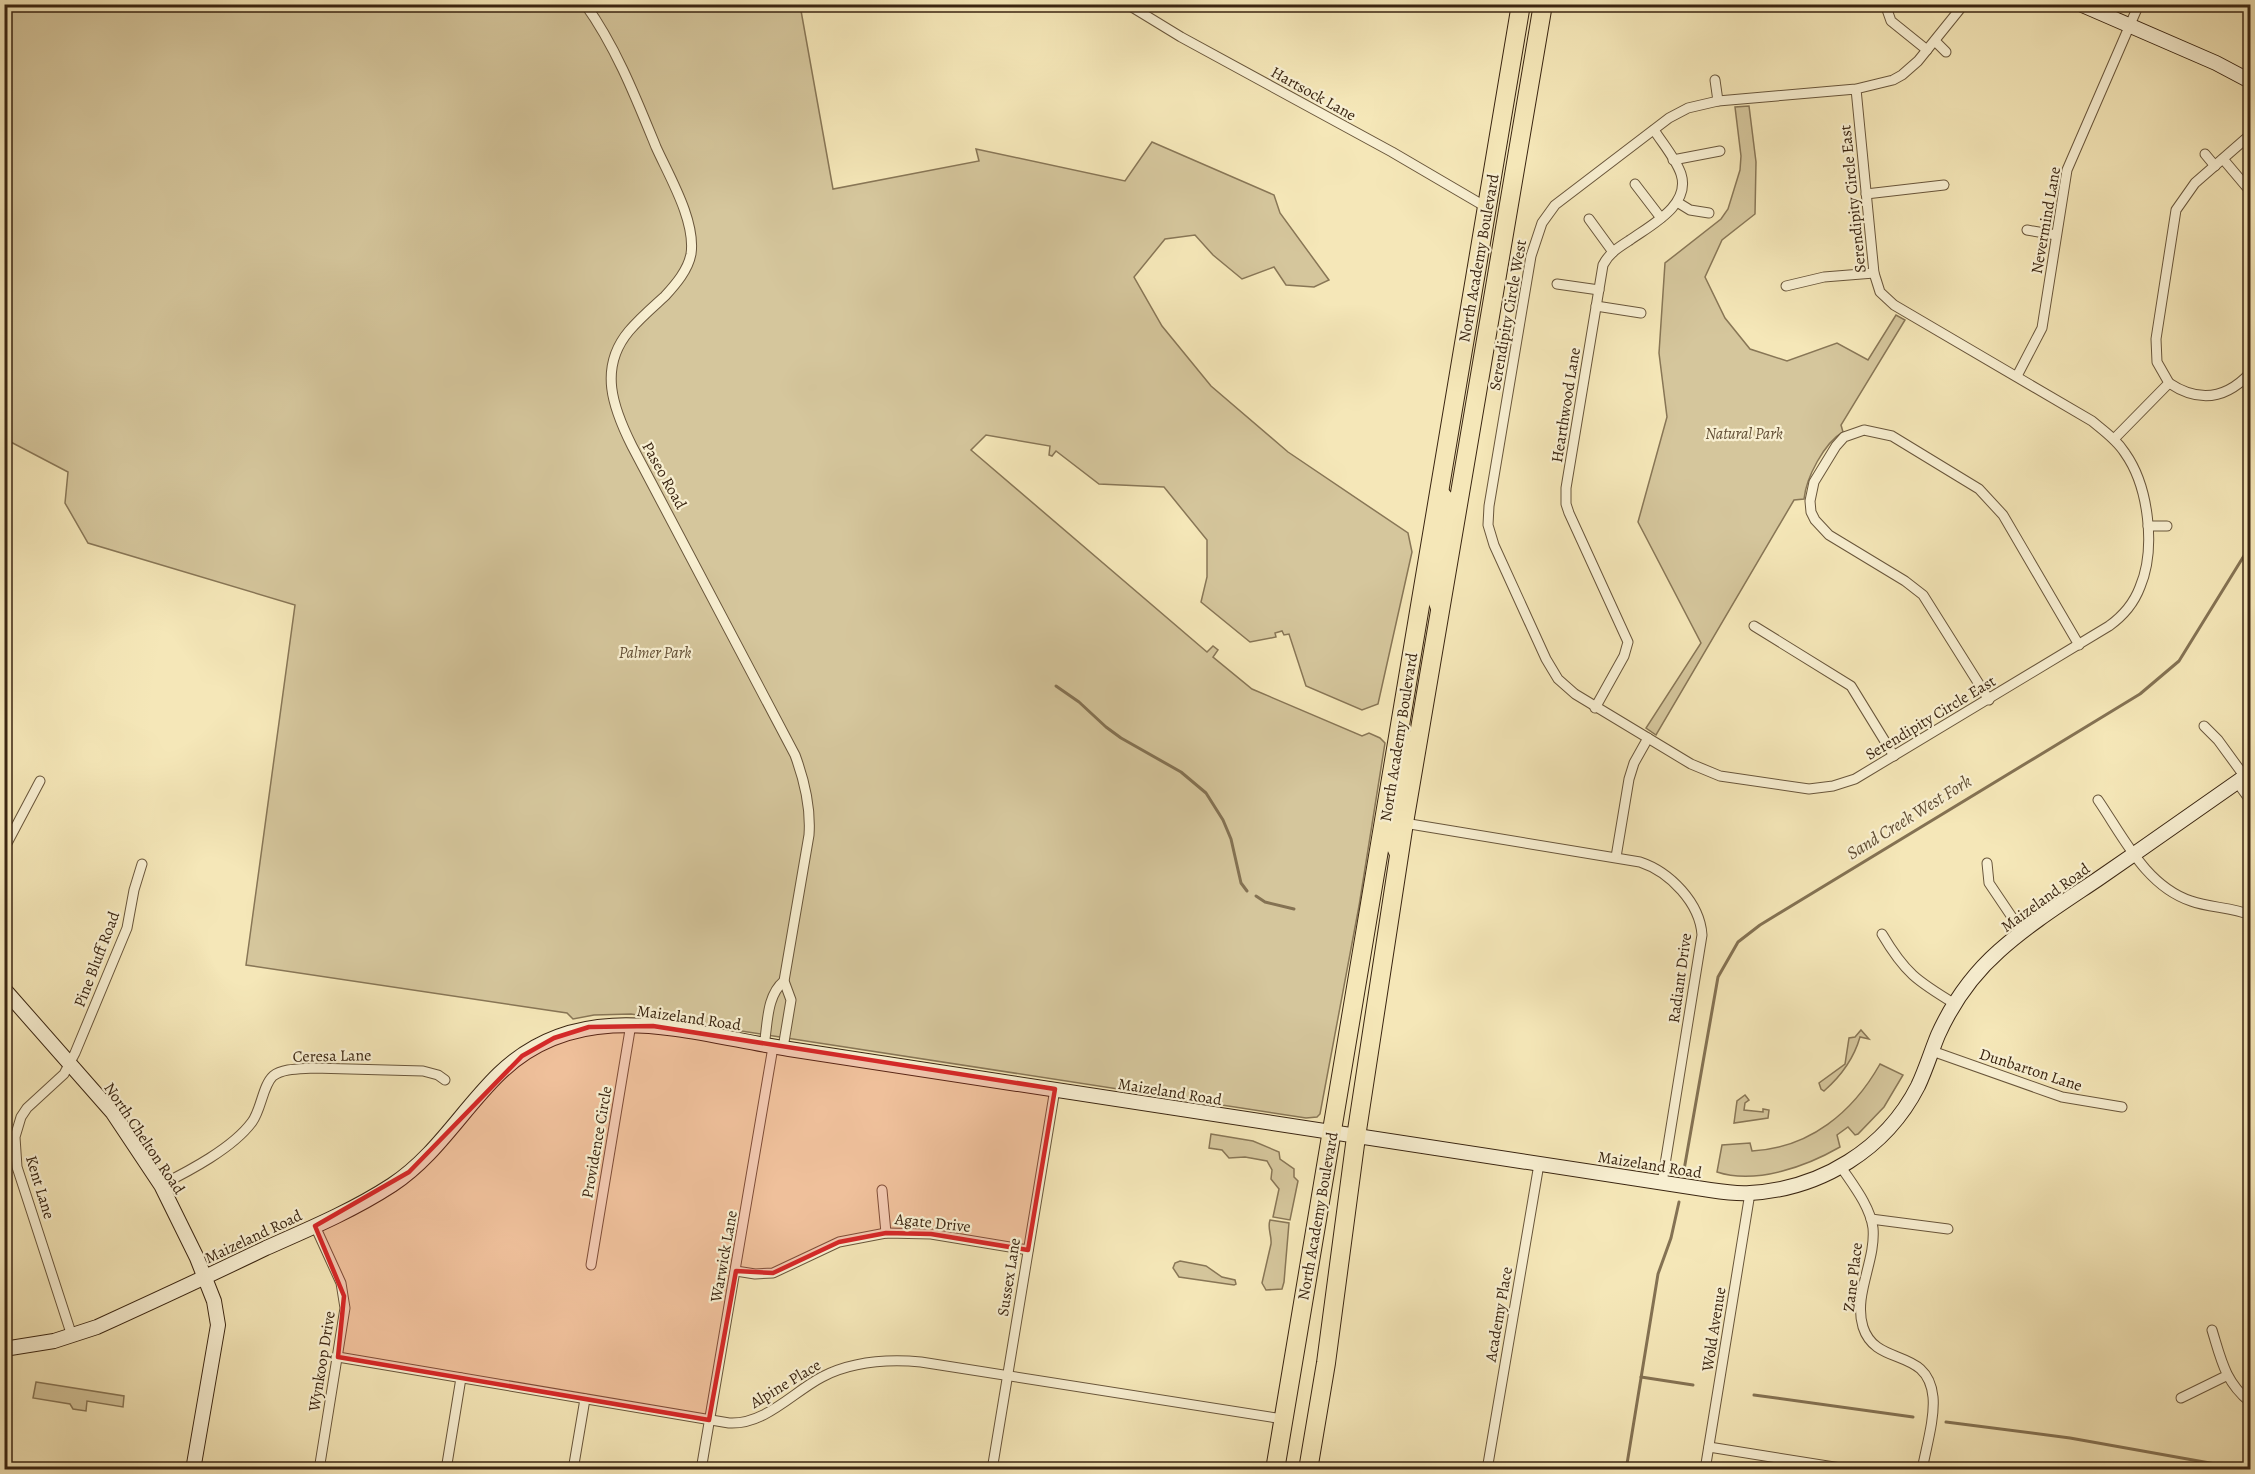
<svg xmlns="http://www.w3.org/2000/svg" width="2255" height="1474" font-family="Alegreya,serif">
<rect width="100%" height="100%" fill="#f5e7b8"/>
<filter id="stains"><feTurbulence type="fractalNoise" baseFrequency=".00333" numOctaves="4"/><feColorMatrix values="0 0 0 0 .2 0 0 0 0 .09 0 0 0 0 .02 0 0 0 .5 -.17"/></filter>
<radialGradient id="worn" r=".72"><stop offset=".6" stop-color="#630" stop-opacity="0"/><stop offset="1" stop-color="#630" stop-opacity=".3"/></radialGradient>
<g fill="#d5c69c" stroke="#887656" stroke-width="1.5">
<path d="M4,5H800L833,189L979,161L976,149L1125,181L1152,142L1274,195L1280,213L1329,280L1314,287L1286,285L1274,267L1242,279L1213,255L1195,235L1165,239L1134,277L1162,326L1211,386L1288,452L1408,533L1412,552L1378,704L1362,710L1306,686L1289,634L1284,635L1282,631L1275,633L1276,637L1250,642L1201,602L1207,577V540L1164,487L1099,484L1056,451L1052,456L1049,455L1050,446L986,435L971,450L1207,652L1213,646L1218,650L1213,657L1252,689L1362,736L1369,733L1380,738L1385,743L1359,906L1320,1114L1317,1117L1306,1118L631,1014L594,1015L573,1019L567,1013L246,965L295,605L88,543L65,503L68,472L5,439Z"/>
<path d="M1749,106L1756,162L1755,214L1722,240L1705,277L1725,318L1750,349L1787,361L1837,343L1868,360L1896,315L1905,320L1841,425L1843,432C1824,443 1806,478 1804,499L1794,500L1656,735L1646,728L1701,643L1638,522L1667,417L1659,353L1665,263L1721,219L1728,209L1740,170L1741,156L1735,107Z"/>
<path d="M1861,1030L1869,1039L1860,1037C1854,1058 1840,1077 1824,1091L1821,1089L1819,1083L1845,1064L1849,1038L1855,1037Z"/>
<path d="M1880,1064L1903,1075L1884,1107L1858,1134L1855,1135L1848,1127L1837,1135L1840,1147C1807,1166 1756,1185 1717,1172L1722,1145L1750,1143L1752,1151C1810,1148 1853,1112 1880,1064Z"/>
<path d="M1745,1095L1749,1100L1745,1103L1744,1110L1763,1112V1109L1769,1110L1768,1118L1734,1123L1737,1101Z"/>
<path d="M1211,1134L1253,1141L1279,1152L1280,1159L1294,1169V1177L1298,1181L1290,1220L1273,1217L1279,1189L1271,1179L1272,1170L1267,1161L1245,1157L1229,1158L1222,1150L1209,1148Z"/>
<path d="M1270,1220L1289,1223L1284,1282L1282,1289L1266,1290L1262,1283C1265,1270 1268,1257 1271,1244C1272,1235 1267,1229 1270,1220Z"/>
<path d="M1180,1261L1206,1266L1222,1277L1235,1280L1236,1284L1234,1285L1179,1277L1173,1268L1175,1263Z"/>
<path d="M36,1382L124,1396L123,1407L87,1401L86,1411L73,1409L70,1404L33,1398Z"/>
</g>
<g fill="none" stroke-linecap="round" stroke-linejoin="round">
<g stroke="#847253" stroke-width="3">
<path d="M1056,686L1079,702L1106,727L1121,738L1181,772L1206,793L1223,820L1231,839L1241,883L1247,891"/>
<path d="M1256,896L1265,902L1294,909"/>
<path d="M1684,1170L1718,977L1738,942L1760,925L2140,694L2179,661L2250,546"/>
<path d="M1641,1377L1693,1385"/>
<path d="M1754,1395L1913,1417"/>
<path d="M1946,1422L2070,1438L2249,1470"/>
<path d="M1626,1470L1658,1274L1671,1238L1679,1202"/>
</g>
<g stroke="#69563b" stroke-width="11">
<g id="street">
<path d="M585,4C616,47 636,98 656,147C669,176 696,221 691,254C688,270 676,284 665,296C653,307 640,318 629,331C598,368 613,408 632,446L795,755C805,782 811,807 809,835L784,981L791,1000L783,1048"/>
<path d="M1127,4L1181,37L1392,152L1486,207"/>
<path d="M1885,4L1891,21L1927,50"/>
<path d="M1935,41L1946,52"/>
<path d="M1715,80L1718,101"/>
<path d="M1856,89L1874,273L1880,292L1894,305L2092,421C2104,431 2117,440 2125,453C2149,487 2156,549 2140,587C2134,603 2123,616 2109,626L1855,779L1833,786L1809,789L1720,776L1691,764L1575,694L1558,679L1546,659L1494,545L1488,525L1489,506L1531,256L1542,223L1555,205L1669,118L1688,108L1718,101L1856,89L1893,80L1902,75L1918,61L1964,4"/>
<path d="M2205,154L2215,166"/>
<path d="M2223,159L2250,191"/>
<path d="M1673,160L1720,151"/>
<path d="M1635,184L1661,218"/>
<path d="M1866,194L1944,185"/>
<path d="M1677,202L1690,210L1709,213"/>
<path d="M1589,219L1613,252"/>
<path d="M2027,230L2056,235"/>
<path d="M1557,284L1599,290"/>
<path d="M1786,286L1824,277L1874,273"/>
<path d="M1596,306L1641,313"/>
<path d="M2017,376L2042,328L2067,170L2139,4"/>
<path d="M2169,383C2199,403 2226,399 2250,373"/>
<path d="M2114,439L2169,383L2157,362L2156,339L2176,210L2195,183L2250,135"/>
<path d="M2148,526H2167"/>
<path d="M1754,626L1851,686L1894,756"/>
<path d="M1989,700L1923,595L1905,581L1829,535L1815,520L1811,512L1810,501L1814,482L1836,446L1844,437L1864,430L1892,436L1979,489L2003,515L2079,645"/>
<path d="M1595,708L1624,656L1628,642L1569,513L1566,504V488L1603,265C1609,253 1619,247 1630,240C1651,225 1691,205 1681,174C1676,159 1663,144 1654,130"/>
<path d="M2204,726L2218,740L2245,777"/>
<path d="M2237,782L2250,800"/>
<path d="M2098,800C2124,838 2146,886 2191,901C2210,908 2232,907 2250,915"/>
<path d="M1404,823L1640,862C1670,872 1700,903 1702,935L1662,1183"/>
<path d="M4,849L40,781"/>
<path d="M1616,857L1629,779L1634,763L1648,738"/>
<path d="M1987,863L1989,883L2022,932"/>
<path d="M1882,934C1905,973 1917,981 1955,1004"/>
<path d="M764,1045C768,1024 766,996 784,981"/>
<path d="M1932,1051L2062,1097L2122,1107"/>
<path d="M1841,1167C1853,1185 1870,1206 1873,1228C1876,1261 1853,1295 1863,1327C1876,1368 1928,1346 1933,1397C1935,1418 1926,1448 1922,1470"/>
<path d="M161,1185C189,1171 233,1148 252,1122C261,1110 263,1085 273,1076C283,1068 301,1069 313,1068L423,1071L438,1075L445,1080"/>
<path d="M882,1190L886,1233"/>
<path d="M1871,1219L1948,1229"/>
<path d="M315,1226L341,1283L345,1308L319,1470"/>
<path d="M591,1265L631,1024"/>
<path d="M736,1271L755,1274L773,1273L839,1242L886,1233L931,1234L1028,1250"/>
<path d="M2212,1330C2221,1359 2225,1382 2250,1402"/>
<path d="M72,1336L17,1167L15,1137L21,1117L27,1108L64,1074L75,1053L127,928L134,890L142,864"/>
<path d="M338,1357L729,1423C765,1425 793,1392 822,1377C853,1361 888,1359 921,1362L1283,1419"/>
<path d="M2181,1398L2226,1376"/>
<path d="M1709,1447L1853,1470"/>
<path d="M446,1470L461,1378"/>
<path d="M573,1470L585,1399"/>
<path d="M701,1470L773,1047"/>
<path d="M992,1470L1055,1089"/>
<path d="M1487,1470L1539,1164"/>
<path d="M1705,1470L1750,1193"/>
</g>
</g>
<g stroke="#3a2511" stroke-width="16">
<g id="secondary">
<path d="M2080,4L2216,63L2250,81"/>
<path d="M4,989L113,1113L161,1185L197,1258L214,1301L218,1325L193,1470"/>
<path d="M4,1349L54,1341L97,1327C154,1301 210,1275 266,1248C309,1229 352,1211 392,1185C436,1156 462,1110 499,1074C582,993 690,1034 789,1049L1710,1190C1723,1192 1737,1194 1750,1193C1821,1189 1886,1149 1918,1086C1926,1069 1931,1052 1938,1035C1952,1004 1973,974 1999,951C2029,924 2064,902 2098,879C2149,844 2200,808 2250,773"/>
</g>
</g>
<g stroke="#3a2511" stroke-width="17">
<g id="primary">
<path d="M1439,490L1449,502L1434,596L1440,612"/>
<path d="M1397,853L1393,844V831L1407,747L1405,736L1400,731"/>
</g>
</g>
<g stroke="#3a2511" stroke-width="20">
<g id="highway">
<path d="M1275,1470L1521,4"/>
<path d="M1308,1470L1326,1363L1356,1137L1404,823L1543,4"/>
</g>
</g>
<use href="#street" stroke="#f8efd1" stroke-width="9"/>
<use href="#secondary" stroke="#f8efd1" stroke-width="14"/>
<use href="#primary" stroke="#f5e7b8" stroke-width="15"/>
<use href="#highway" stroke="#f5e7b8" stroke-width="18"/>
</g>
<path fill="#d62828" fill-opacity="0.2" stroke="#d62828" stroke-width="4.5" stroke-linejoin="round" d="M653,1026L1055,1089L1028,1250L931,1234L886,1233L839,1242L773,1273L736,1271L709,1420L338,1357L344,1296L315,1226L409,1172L522,1056L554,1038L589,1027Z"/>
<g text-anchor="middle" stroke-width="4.5" stroke-linejoin="round" paint-order="stroke">
<g font-size="16" fill="#3a2511" stroke="#f8efd1">
<text transform="translate(1314 93) rotate(29)" y="6">Hartsock Lane</text>
<text transform="translate(1852 199) rotate(-96)" y="6">Serendipity Circle East</text>
<text transform="translate(2045 220) rotate(-80)" y="6">Nevermind Lane</text>
<text transform="translate(1478 258) rotate(-80)" y="6">North Academy Boulevard</text>
<text transform="translate(1507 315) rotate(-80)" y="6">Serendipity Circle West</text>
<text transform="translate(1565 405) rotate(-81)" y="6">Hearthwood Lane</text>
<text transform="translate(665 475) rotate(61)" y="6">Paseo Road</text>
<text transform="translate(1930 717) rotate(-31)" y="6">Serendipity Circle East</text>
<text transform="translate(1398 737) rotate(-81)" y="6">North Academy Boulevard</text>
<text transform="translate(2045 897) rotate(-36)" y="6">Maizeland Road</text>
<text transform="translate(96 959) rotate(-69)" y="6">Pine Bluff Road</text>
<text transform="translate(1679 978) rotate(-82)" y="6">Radiant Drive</text>
<text transform="translate(689 1017) rotate(8)" y="6">Maizeland Road</text>
<text transform="translate(332 1055) rotate(-1)" y="6">Ceresa Lane</text>
<text transform="translate(2031 1069) rotate(18)" y="6">Dunbarton Lane</text>
<text transform="translate(1170 1091) rotate(9)" y="6">Maizeland Road</text>
<text transform="translate(145 1138) rotate(56)" y="6">North Chelton Road</text>
<text transform="translate(596 1142) rotate(-80)" y="6">Providence Circle</text>
<text transform="translate(1650 1164) rotate(9)" y="6">Maizeland Road</text>
<text transform="translate(41 1187) rotate(73)" y="6">Kent Lane</text>
<text transform="translate(1317 1216) rotate(-80)" y="6">North Academy Boulevard</text>
<text transform="translate(933 1222) rotate(6)" y="6">Agate Drive</text>
<text transform="translate(253 1236) rotate(-25)" y="6">Maizeland Road</text>
<text transform="translate(723 1256) rotate(-80)" y="6">Warwick Lane</text>
<text transform="translate(1008 1277) rotate(-81)" y="6">Sussex Lane</text>
<text transform="translate(1852 1277) rotate(-83)" y="6">Zane Place</text>
<text transform="translate(1498 1314) rotate(-80)" y="6">Academy Place</text>
<text transform="translate(1713 1329) rotate(-81)" y="6">Wold Avenue</text>
<text transform="translate(321 1361) rotate(-81)" y="6">Wynkoop Drive</text>
<text transform="translate(785 1383) rotate(-31)" y="6">Alpine Place</text>
</g>
<g font-size="16" font-style="italic" fill="#614d34" stroke="#f8efd1">
<text x="1744" y="439">Natural Park</text>
<text x="655" y="658">Palmer Park</text>
</g>
<g font-size="18" font-style="italic" fill="#5f4b32" stroke="#f8efd1">
<text transform="translate(1909 817) rotate(-32)" y="6">Sand Creek West Fork</text>
</g>
</g>
<rect width="2255" height="1474" fill="none" stroke="#f5e7b8" stroke-width="24"/>
<rect x="6" y="6" width="2243" height="1462" fill="none" stroke="#3a2511" stroke-width="3"/>
<rect x="12" y="12" width="2231" height="1450" fill="none" stroke="#3a2511" stroke-width="1.5"/>
<rect width="100%" height="100%" filter="url(#stains)"/>
<rect width="100%" height="100%" fill="url(#worn)"/>
</svg>
